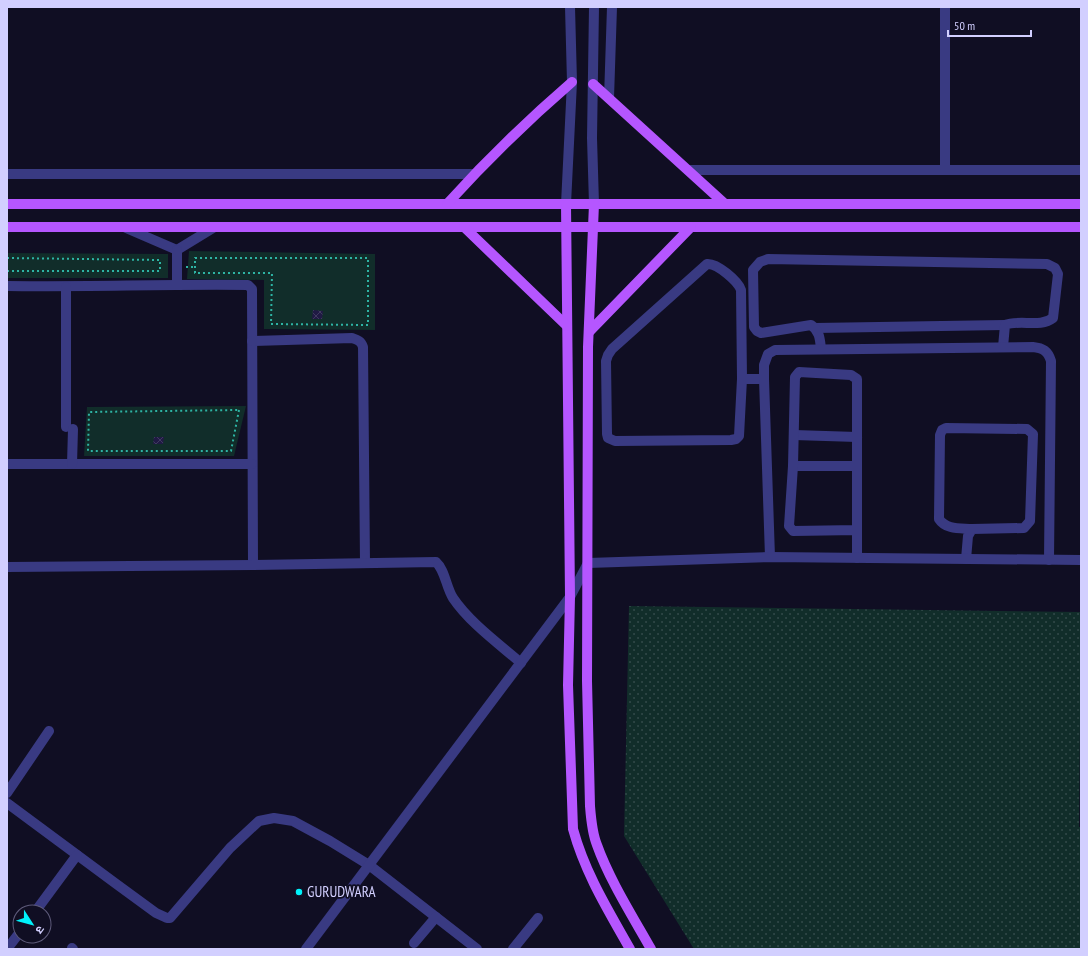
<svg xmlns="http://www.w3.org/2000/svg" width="1088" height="956" font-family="'PT Sans Narrow','Noto Sans Devanagari',sans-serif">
<defs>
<pattern id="grass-dots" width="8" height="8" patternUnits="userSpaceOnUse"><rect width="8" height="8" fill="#112d2a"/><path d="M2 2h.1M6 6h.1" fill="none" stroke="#334a4a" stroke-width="1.8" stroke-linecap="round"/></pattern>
<pattern id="building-cross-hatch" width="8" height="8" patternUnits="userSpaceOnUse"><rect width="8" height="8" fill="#201a44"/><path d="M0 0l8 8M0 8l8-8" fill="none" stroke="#403a60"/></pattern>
</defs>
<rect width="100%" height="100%" fill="#100e23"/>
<path fill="url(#grass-dots)" d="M629,606L1081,612L1079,827H1081V949H694L624,836Z"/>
<g fill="#112d2a">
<path d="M189,251L375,254V330L264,329V280L187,279Z"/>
<path d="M7,253L168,254V278H7Z"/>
<path d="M246,406L234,456H84L87,407Z"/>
</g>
<g fill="url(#building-cross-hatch)">
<path d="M313,310L323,311L322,319H312Z"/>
<path d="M154,437H164L163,444H153Z"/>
</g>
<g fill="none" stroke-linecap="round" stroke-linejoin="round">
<g stroke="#2eb4a4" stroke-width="2" stroke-dasharray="2 3" stroke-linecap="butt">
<path d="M7,258L160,260V271H7"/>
<path d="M195,258H368V325L271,324L272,273H195Z"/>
<path d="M186,267H195"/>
<path d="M239,410L231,451H88L89,412Z"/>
</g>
<g stroke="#393a82" stroke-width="10">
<path d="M609,98L612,7"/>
<path d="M945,169V7"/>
<path d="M688,170H1081"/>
<path d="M7,174H474"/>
<path d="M566,204L572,82L570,7"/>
<path d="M594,204L592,138L594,7"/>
<path d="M126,228L177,250"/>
<path d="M177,250L213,228"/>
<path d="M177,284V250"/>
<path d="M7,286C87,287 167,284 248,285L252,289L253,565"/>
<path d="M815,328L1005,325"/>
<path d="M252,341L352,338C358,340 361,341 363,347L365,563"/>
<path d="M821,349C820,340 820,331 811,325L761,333L757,331L754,327L753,270L760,262L768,259L1047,264L1055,268L1058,274L1053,318C1040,328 1020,319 1005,325L1003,347"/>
<path d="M742,379L741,290C738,281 717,263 707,264L612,349L608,355L606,361L607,434L608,438L615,441L731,440L736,439L739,436L742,379H764"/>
<path d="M66,427V287"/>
<path d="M794,435L857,437"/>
<path d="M7,464H252"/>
<path d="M72,464L73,429"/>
<path d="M793,466H857"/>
<path d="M857,530L793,531L789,526L793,466L795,377L799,372L851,375L857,379V558"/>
<path d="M770,557L764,379V365L768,354L775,350L1033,347C1043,348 1048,351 1051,361L1049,560"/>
<path d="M966,559L968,536L972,529L1024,528L1030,521L1033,434L1027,429L946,428L942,430L940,435L939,519C946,530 961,528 972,529"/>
<path d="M7,567L253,565L436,562C445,570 446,587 453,598C469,622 499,644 521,663"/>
<path d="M7,793L49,731"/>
<path d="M7,803L115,883L156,913L167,918H170L230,848L259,821L274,818L293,821L330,841L369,865L477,949"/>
<path d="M35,912L77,855"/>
<path d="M414,943L436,917"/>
<path d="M72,948L73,949"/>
<path d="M7,949L20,932"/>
<path d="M306,949L570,597L588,563L770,557L1081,560"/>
<path d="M513,949L538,918"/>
</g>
<g stroke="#b556ff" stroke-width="10">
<path d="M593,84L725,204"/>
<path d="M7,204H1081"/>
<path d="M447,204C486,161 528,120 572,82"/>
<path d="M566,204L570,597L568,685L573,829C585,873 608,910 630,949"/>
<path d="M594,204L588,347L587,681L590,806C591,819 592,833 597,845C609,879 633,917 651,949"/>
<path d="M7,227H1081"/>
<path d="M464,227L567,326"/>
<path d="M589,332L691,227"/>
</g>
</g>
<circle fill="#00f1fa" stroke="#100e23" stroke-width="1.5" cx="299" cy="892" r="4"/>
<g text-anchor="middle" stroke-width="3.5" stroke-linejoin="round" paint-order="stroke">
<g font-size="15" fill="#d2cfff" stroke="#100e23" text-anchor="start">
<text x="307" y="897">GURUDWARA</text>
</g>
</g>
<rect width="1088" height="956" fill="none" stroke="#d2cfff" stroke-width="16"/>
<g transform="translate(32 924) rotate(126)"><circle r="19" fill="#100e23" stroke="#5e5b7b"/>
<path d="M0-3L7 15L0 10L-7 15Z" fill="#00f1fa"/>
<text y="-6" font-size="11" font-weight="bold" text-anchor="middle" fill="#d2cfff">उ</text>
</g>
<path d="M948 30v6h83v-6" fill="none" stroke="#d2cfff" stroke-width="2"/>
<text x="954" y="30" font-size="12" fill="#d2cfff" stroke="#100e23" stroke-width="3" paint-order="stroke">50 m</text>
</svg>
